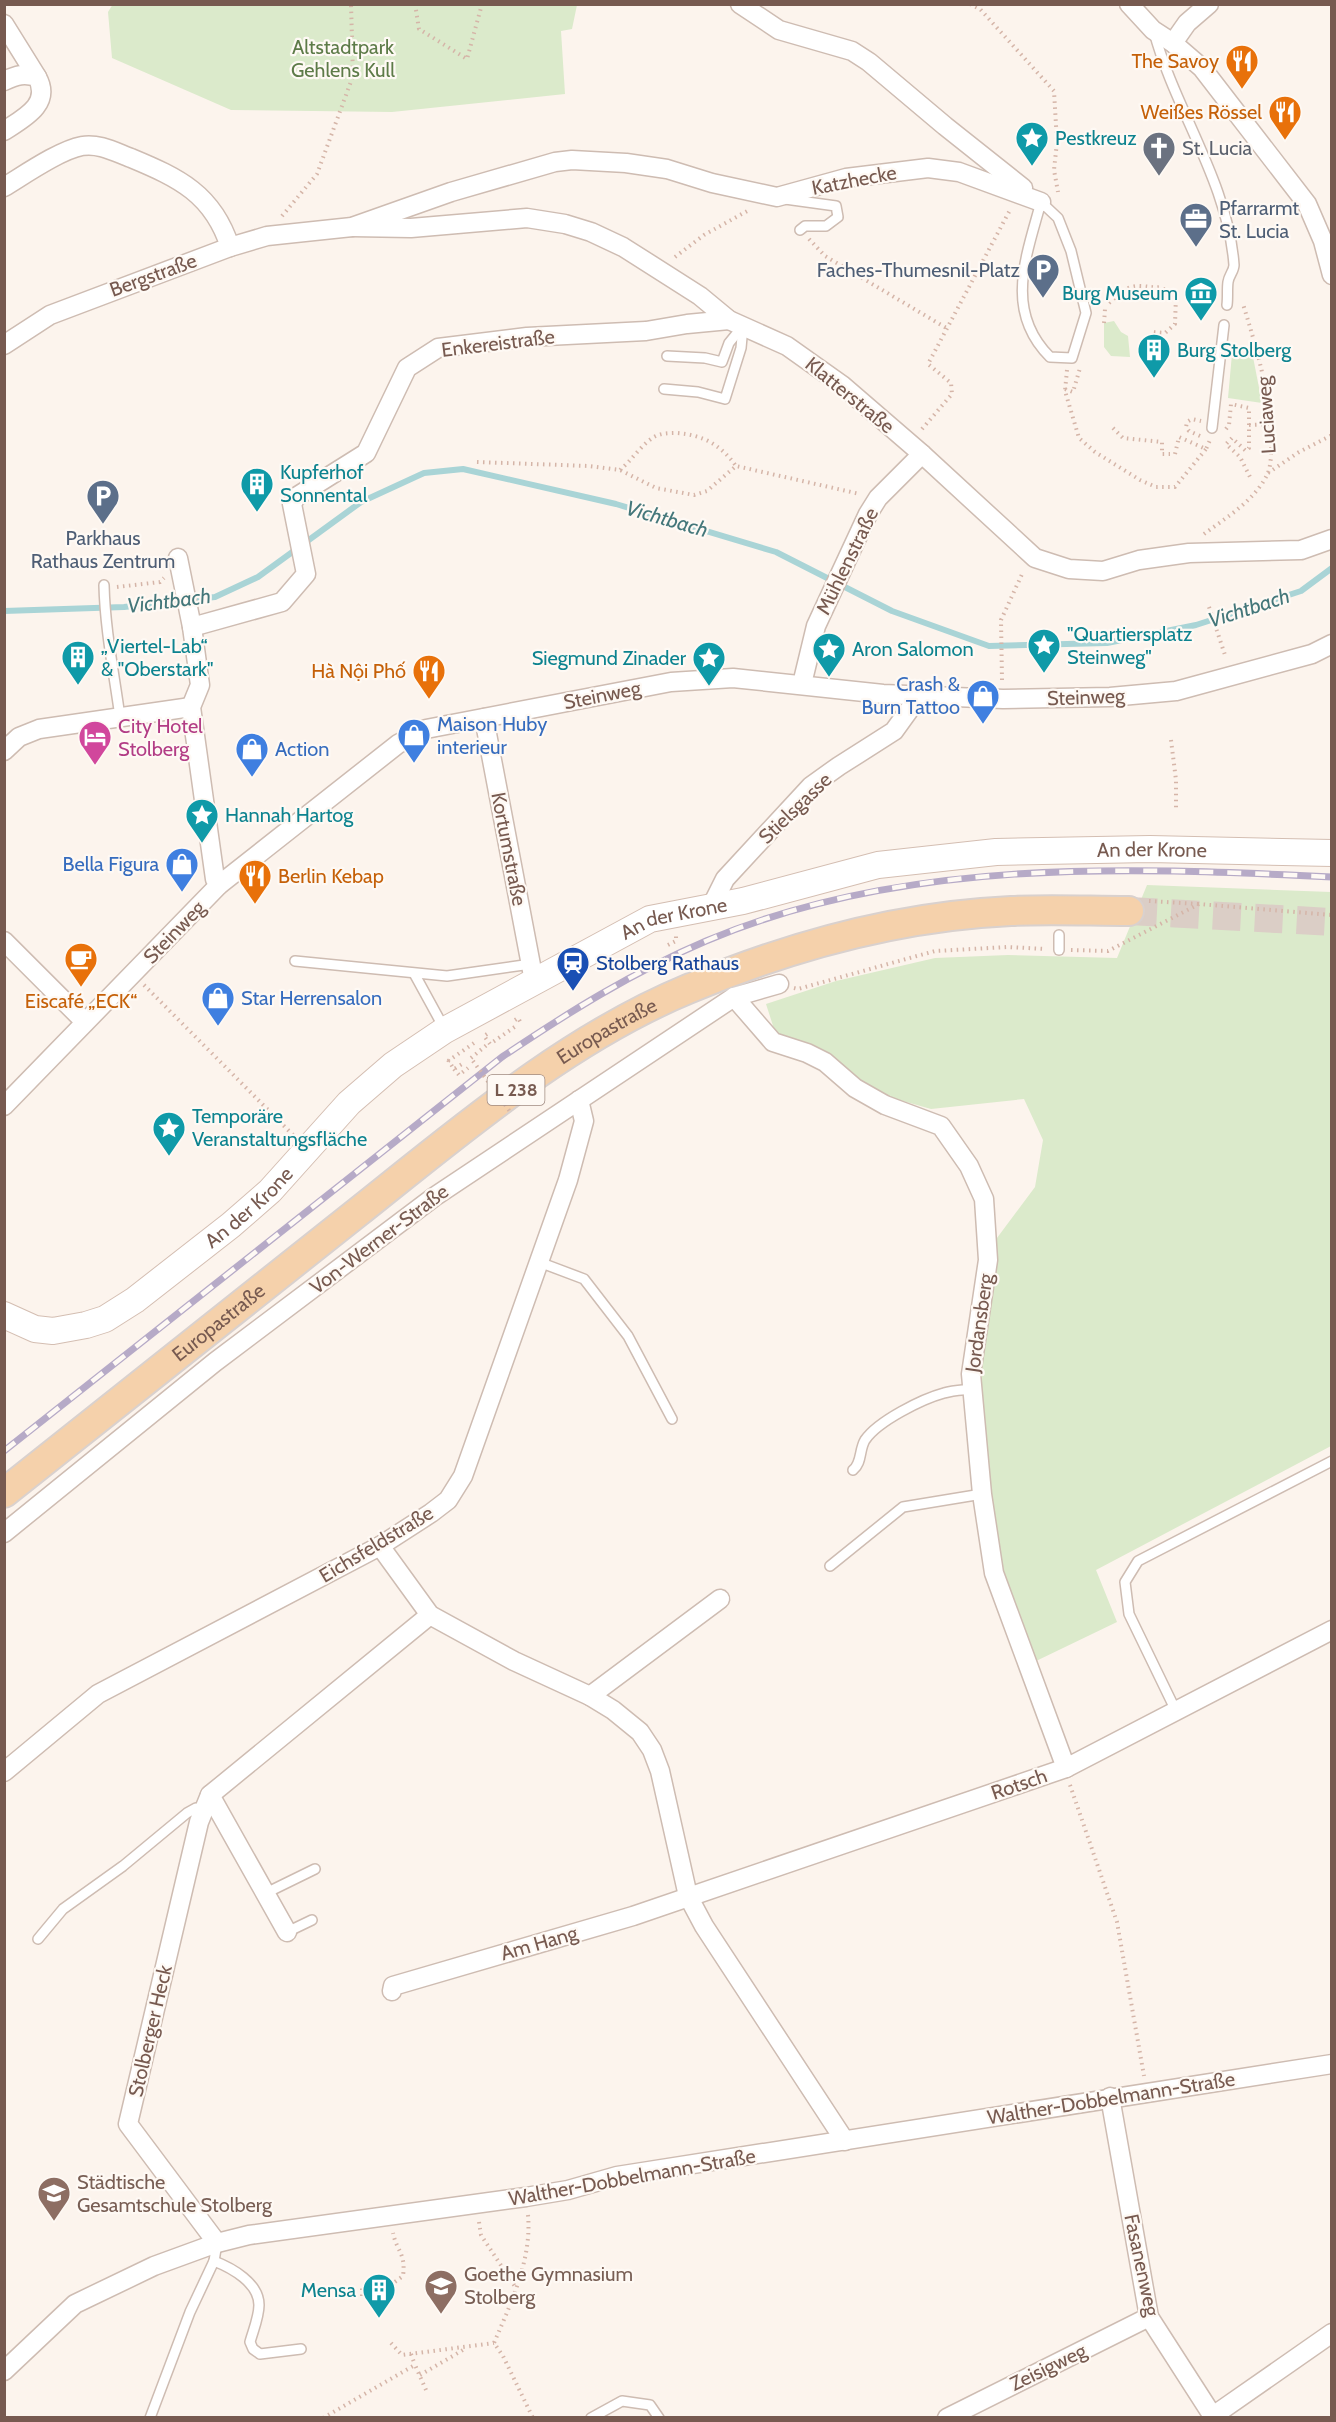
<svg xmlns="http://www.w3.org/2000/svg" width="1336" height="2422" font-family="Cabin,sans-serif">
<rect width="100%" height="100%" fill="#fcf4ed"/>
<g fill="#dbeacb">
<path d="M113,4H577V5L572,29L561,31L565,94L392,112L231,110L112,58L108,12Z"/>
<path d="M1114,321L1121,332L1128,336L1130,357L1111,356L1104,347V323Z"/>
<path d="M1232,354L1253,357L1262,403L1228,398Z"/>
<path d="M1147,885L1331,892V1446L1096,1570L1117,1622L1034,1662L1004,1571L987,1492L977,1374L994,1242L1035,1187L1043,1140L1024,1099L931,1109L889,1097L776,1035L766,1004L836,981L935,958L1008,955L1117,958Z"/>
</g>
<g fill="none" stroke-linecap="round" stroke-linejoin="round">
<path stroke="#a9d4d6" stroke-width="6" d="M4,611L124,607L215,597L258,577L361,502L424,473L463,469L616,504L776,552L892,611L989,646L1107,643L1196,625L1301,591L1332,568"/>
<path stroke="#dbcec6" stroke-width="28" stroke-dasharray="28 14" stroke-linecap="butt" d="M1129,911L1332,922"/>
<g stroke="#cebcb2" stroke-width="12">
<g id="lane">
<path d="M1154,32C1175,110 1228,182 1234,265C1234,271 1229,275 1228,282C1227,289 1228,297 1227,305"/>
<path d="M785,199L836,206L838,217L826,226H805L800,230"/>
<path d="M1041,202L1058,218L1071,251L1086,313L1072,358L1050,357C1004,311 1026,257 1041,202Z"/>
<path d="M667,356L705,358L722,362L729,343L742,327"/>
<path d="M664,389L698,392L725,399L741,348L743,326"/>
<path d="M1212,428L1224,325"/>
<path d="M104,585C105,629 114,673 120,717"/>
<path d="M1059,950V935"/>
<path d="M295,961L447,976L531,964"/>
<path d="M415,975L444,1028"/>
<path d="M539,1262L584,1279L628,1336L672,1419"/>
<path d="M853,1470C862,1463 859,1450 865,1440C878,1421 922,1399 944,1393C953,1390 963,1390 972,1389"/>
<path d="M830,1566L903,1507L982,1494"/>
<path d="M1176,1711L1129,1614L1125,1582L1138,1561L1332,1461"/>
<path d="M266,1893L315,1869"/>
<path d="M287,1932L312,1920"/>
<path d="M38,1939L63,1909L123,1866L187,1813L196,1808L204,1810"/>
<path d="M214,2261C232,2268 259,2283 259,2305C259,2317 253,2331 250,2342L253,2349L260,2354L301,2349"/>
<path d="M150,2418L190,2312L214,2261L217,2243"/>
<path d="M591,2418L622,2401L650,2405L659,2418"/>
</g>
</g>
<g stroke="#cebcb2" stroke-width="21">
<g id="street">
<path d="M740,4L779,30L852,51L869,62L945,126L1023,188"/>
<path d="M1129,4L1153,30L1173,43L1202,68L1307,204L1323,241L1332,275"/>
<path d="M4,24L37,77"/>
<path d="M1173,43L1187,23L1209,4"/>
<path d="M4,81C17,75 24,73 37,77C52,104 24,118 4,131"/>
<path d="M4,187C24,175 60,150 82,146C99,143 115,152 131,158C179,178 213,194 230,247"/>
<path d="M352,227L411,228L527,218L565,224L591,232L623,247L700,296L729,320L787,346L842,385L922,454L1035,558L1069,569L1103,571L1139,560L1189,553L1301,550L1332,539"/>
<path d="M4,345L50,315L230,247L267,236L352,227L451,192L555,162L572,160L626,163L667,169L712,183L777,197L846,178L928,168L959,172L1041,202"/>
<path d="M178,558L192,627L200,685L191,707L215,879L219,885"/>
<path d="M192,627L282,602L306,574L292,504L296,497L366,453L407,368L438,348L527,337L646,331L687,324L729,320"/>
<path d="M802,684L816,626L868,514L878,498L922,454"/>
<path d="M484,718L534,981"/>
<path d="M4,751L19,737L39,729L191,707"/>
<path d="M710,909L725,879L811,786L839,766L894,731L912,706L914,695"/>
<path d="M4,941L85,1022"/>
<path d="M734,997L773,1042L807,1053L825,1062L855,1088L885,1105L941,1126L969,1166L984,1199L988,1260L971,1374L982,1494L994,1573L1066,1768"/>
<path d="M4,1106L219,885L398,744L426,729L671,682L733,678L883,694L1003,699L1110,697L1176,691L1312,654L1332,644"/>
<path d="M4,1533L215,1362L434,1197L734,997L779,984"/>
<path d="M380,1546L430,1615L514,1661L590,1696L613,1710L640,1732L652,1750L660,1771L688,1896L704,1926L845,2141"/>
<path d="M590,1696L720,1599"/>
<path d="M4,1772L98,1694L380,1546L431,1513L448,1500L463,1476L568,1180L584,1121L579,1100"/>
<path d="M210,1795L287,1932"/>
<path d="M392,1991L393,1986L633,1916L1066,1768L1332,1630"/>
<path d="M1110,2097L1149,2317L1214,2418"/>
<path d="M217,2243L128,2124L199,1822L210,1795L430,1615"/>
<path d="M4,2371L75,2304L154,2266L217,2243L249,2235L526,2197L568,2190L617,2176L1332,2064"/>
<path d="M1213,2416L1332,2333"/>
<path d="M947,2418L1149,2317"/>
</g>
</g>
<g stroke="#d4beb2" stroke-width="28">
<g id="secondary">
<path id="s1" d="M4,1315L35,1329L53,1331L86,1325L105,1319L135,1300L231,1225L270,1191L349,1103L393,1065L445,1030L650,919L743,901L878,865L996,852L1150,849L1332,853"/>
</g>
</g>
<g stroke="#d9d1ce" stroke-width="32">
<g id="primary">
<path id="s2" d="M4,1493C122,1399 240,1305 358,1212C460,1131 567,1039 688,989C790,946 900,916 1011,911C1050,909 1090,911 1129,911"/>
</g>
</g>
<g stroke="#d5b5a8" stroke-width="4" stroke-dasharray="1.5 4.5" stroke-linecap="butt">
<path d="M415,4L419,29L467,59L482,4"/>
<path d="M970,4L980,9L1054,91L1057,142L1054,170L1058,192"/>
<path d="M282,216L317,174L353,76L351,4"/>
<path d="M809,239L825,256L948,329"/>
<path d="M675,257L704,235L749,210"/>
<path d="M1109,303C1118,295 1127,285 1140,286C1147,286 1152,288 1160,287L1176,296L1175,324L1165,333L1152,332"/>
<path d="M1104,323L1105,309"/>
<path d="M1067,370L1065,391L1079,438L1095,452L1140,480L1156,487H1175L1206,449"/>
<path d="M1065,389L1073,392L1080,368"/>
<path d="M1249,425L1270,424"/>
<path d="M1113,428L1123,438L1162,442V454H1170"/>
<path d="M922,429L952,394L951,383L928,364L1010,210"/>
<path d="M1226,429L1229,425L1231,404L1249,408V448L1246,451L1232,438L1226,444L1240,457L1250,477L1253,478"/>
<path d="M1200,436L1189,431L1186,427L1187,422L1192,419L1201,421"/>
<path d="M1175,454L1179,437L1206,449L1210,440"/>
<path d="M477,462L589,466L620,470L656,488L694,495L707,491L736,466L860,494"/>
<path d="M620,470C632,460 641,445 654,437C661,433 669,433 677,433C703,435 721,445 736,466"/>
<path d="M1268,473L1299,452L1332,435"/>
<path d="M1204,534C1227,517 1254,501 1267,475C1272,465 1271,449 1271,438C1269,389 1257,350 1243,304"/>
<path d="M117,587L160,582L164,578"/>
<path d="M1209,607L1226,658"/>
<path d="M1002,680L1001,620L1023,572"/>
<path d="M1171,740L1176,780V811"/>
<path d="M1149,901L1198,904"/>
<path d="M668,945L676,941V936"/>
<path d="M1071,950L1108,951L1199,904L1332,915"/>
<path d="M144,985L293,1135"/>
<path d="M794,988L798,989L935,951L1008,947L1046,949"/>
<path d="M515,1020L518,1018L522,1025"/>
<path d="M487,1034L484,1036L490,1044L516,1026L517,1028"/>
<path d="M471,1058L488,1044"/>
<path d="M448,1060L454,1069L462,1064"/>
<path d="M448,1061L477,1041"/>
<path d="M454,1069L459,1075L468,1068"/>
<path d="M1070,1785L1117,1922L1144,2076"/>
<path d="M528,2215C532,2259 511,2303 494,2343L503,2356L533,2418"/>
<path d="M479,2222L481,2235L516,2288"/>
<path d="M362,2296V2288L392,2284L403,2276C406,2253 397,2252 393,2233"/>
<path d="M391,2343L402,2355L494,2343"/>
<path d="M411,2354L415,2365"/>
<path d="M420,2375L463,2350"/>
<path d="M323,2418L415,2365L426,2390"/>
</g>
<use href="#lane" stroke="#fff" stroke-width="9"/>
<use href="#street" stroke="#fff" stroke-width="18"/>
<use href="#secondary" stroke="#fff" stroke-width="26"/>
<use href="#primary" stroke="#f5d1ab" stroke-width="28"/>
<g stroke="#b6aac7" stroke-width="7">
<path id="rail" d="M4,1451L502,1057C569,1012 631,973 706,941C902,858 1124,867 1332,877"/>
</g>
<use href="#rail" stroke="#fef9f4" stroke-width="4.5" stroke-dasharray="14" stroke-linecap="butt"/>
<path stroke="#d5b5a8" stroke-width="4" stroke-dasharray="1.5 4.5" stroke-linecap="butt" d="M473,1061L511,1113"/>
</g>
<defs>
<g id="restaurant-pin" transform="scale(1.725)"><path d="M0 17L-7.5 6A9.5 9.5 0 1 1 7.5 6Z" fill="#e8710a" stroke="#fef9f4"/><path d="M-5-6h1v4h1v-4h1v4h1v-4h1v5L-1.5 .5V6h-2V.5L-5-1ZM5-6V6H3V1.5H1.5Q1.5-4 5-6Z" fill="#fff"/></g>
<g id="sight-pin" transform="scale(1.725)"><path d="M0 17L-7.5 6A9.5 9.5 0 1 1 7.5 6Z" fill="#0f9aa8" stroke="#fef9f4"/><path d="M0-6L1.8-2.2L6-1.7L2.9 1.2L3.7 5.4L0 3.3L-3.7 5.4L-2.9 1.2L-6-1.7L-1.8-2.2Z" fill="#fff"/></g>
<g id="church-pin" transform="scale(1.725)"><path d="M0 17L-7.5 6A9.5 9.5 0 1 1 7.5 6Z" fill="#6b7280" stroke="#fef9f4"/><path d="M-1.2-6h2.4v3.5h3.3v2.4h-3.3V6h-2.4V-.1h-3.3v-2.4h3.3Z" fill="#fff"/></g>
<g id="office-pin" transform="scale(1.725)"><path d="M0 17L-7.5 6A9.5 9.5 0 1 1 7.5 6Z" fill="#5c6f8a" stroke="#fef9f4"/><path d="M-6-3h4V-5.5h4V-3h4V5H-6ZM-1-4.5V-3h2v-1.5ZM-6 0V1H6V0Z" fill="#fff"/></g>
<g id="parking-pin" transform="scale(1.725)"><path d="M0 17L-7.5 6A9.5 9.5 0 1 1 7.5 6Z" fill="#5c6f8a" stroke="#fef9f4"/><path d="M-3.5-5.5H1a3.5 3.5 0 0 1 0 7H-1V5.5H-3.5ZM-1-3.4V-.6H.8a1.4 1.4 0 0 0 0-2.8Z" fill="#fff"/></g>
<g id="museum-pin" transform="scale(1.725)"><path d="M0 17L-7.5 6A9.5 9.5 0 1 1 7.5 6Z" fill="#0f9aa8" stroke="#fef9f4"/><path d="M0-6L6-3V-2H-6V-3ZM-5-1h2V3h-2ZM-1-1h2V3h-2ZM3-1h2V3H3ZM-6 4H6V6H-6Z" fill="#fff"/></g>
<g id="building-pin" transform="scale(1.725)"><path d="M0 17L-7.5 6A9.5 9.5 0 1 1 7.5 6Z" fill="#0f9aa8" stroke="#fef9f4"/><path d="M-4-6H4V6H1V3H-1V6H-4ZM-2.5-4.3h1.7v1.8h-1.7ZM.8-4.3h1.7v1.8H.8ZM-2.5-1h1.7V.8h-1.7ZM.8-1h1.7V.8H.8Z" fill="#fff"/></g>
<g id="shop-pin" transform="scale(1.725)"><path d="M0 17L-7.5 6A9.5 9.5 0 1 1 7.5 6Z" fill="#3f7fe0" stroke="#fef9f4"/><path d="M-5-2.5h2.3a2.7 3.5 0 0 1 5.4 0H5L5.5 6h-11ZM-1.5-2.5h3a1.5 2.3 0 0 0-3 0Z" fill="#fff"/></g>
<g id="hotel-pin" transform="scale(1.725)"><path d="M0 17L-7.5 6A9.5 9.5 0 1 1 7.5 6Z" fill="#d1479c" stroke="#fef9f4"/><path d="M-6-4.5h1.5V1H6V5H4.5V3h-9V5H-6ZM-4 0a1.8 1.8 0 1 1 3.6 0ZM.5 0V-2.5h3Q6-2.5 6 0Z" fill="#fff"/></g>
<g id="cafe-pin" transform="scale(1.725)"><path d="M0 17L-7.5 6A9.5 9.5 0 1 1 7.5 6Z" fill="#e8710a" stroke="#fef9f4"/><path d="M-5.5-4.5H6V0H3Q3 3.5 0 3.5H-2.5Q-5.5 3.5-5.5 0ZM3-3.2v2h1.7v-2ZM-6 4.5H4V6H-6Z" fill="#fff"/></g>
<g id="station-pin" transform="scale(1.725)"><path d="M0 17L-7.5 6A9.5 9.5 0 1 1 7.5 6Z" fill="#1a4fb4" stroke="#fef9f4"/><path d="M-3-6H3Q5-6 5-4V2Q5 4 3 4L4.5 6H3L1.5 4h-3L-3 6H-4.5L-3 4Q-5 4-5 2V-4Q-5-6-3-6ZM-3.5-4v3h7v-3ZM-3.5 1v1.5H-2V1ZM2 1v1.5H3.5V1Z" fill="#fff"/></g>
<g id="school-pin" transform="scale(1.725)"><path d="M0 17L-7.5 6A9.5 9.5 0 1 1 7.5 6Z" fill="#8d6e63" stroke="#fef9f4"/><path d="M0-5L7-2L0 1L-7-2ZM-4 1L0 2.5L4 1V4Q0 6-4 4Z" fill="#fff"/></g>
</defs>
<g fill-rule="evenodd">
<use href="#restaurant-pin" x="1242" y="61"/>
<use href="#restaurant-pin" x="1285" y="112"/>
<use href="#sight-pin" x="1032" y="138"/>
<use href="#church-pin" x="1159" y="148"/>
<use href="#office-pin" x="1196" y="219"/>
<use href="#parking-pin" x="1043" y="270"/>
<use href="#museum-pin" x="1201" y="293"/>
<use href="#building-pin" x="1154" y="350"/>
<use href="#building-pin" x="257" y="484"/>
<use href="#parking-pin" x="103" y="496"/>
<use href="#sight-pin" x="1044" y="645"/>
<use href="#sight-pin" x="829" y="649"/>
<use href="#building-pin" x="78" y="657"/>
<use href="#sight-pin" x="709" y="658"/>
<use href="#restaurant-pin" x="429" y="671"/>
<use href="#shop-pin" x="983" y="696"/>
<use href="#shop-pin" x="414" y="735"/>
<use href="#hotel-pin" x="95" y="737"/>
<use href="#shop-pin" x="252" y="749"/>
<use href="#sight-pin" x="202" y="815"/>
<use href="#shop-pin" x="182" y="864"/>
<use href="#restaurant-pin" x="255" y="876"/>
<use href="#cafe-pin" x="81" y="959"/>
<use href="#station-pin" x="573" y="963"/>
<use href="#shop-pin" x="218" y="998"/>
<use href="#sight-pin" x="169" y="1128"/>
<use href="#school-pin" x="54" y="2193"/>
<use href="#school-pin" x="441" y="2286"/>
<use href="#building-pin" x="379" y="2290"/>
</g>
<g text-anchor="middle" stroke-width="4.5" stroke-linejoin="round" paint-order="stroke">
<rect fill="#fef9f4" stroke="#a08a81" stroke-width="1.5" x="487.5" y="1075" width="57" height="30" rx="4.5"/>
<g font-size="18" font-weight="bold" fill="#775a50">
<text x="516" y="1096">L 238</text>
</g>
<g font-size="20" fill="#5d7b48" stroke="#fef9f4">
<text x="343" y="54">Altstadtpark<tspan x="343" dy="23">Gehlens Kull</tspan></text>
</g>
<g font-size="20" fill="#c56008" stroke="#fef9f4" text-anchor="end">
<text x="1219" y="68">The Savoy</text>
<text x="1262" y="119">Weißes Rössel</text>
<text x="406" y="678">Hà Nội Phố</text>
<text x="278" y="883" text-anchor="start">Berlin Kebap</text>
<text x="81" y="1008" text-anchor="middle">Eiscafé „ECK“</text>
</g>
<g font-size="20" fill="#0d838f" stroke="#fef9f4" text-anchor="start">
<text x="1055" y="145">Pestkreuz</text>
<text x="1178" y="300" text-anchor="end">Burg Museum</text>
<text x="1177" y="357">Burg Stolberg</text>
<text x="280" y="479">Kupferhof<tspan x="280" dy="23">Sonnental</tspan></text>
<text x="1067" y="641">"Quartiersplatz<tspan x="1067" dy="23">Steinweg"</tspan></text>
<text x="101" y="653">„Viertel-Lab“<tspan x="101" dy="23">&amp; "Oberstark"</tspan></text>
<text x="852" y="656">Aron Salomon</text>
<text x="686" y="665" text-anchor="end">Siegmund Zinader</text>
<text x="225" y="822">Hannah Hartog</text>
<text x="192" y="1123">Temporäre<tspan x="192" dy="23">Veranstaltungsfläche</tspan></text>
<text x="356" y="2297" text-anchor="end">Mensa</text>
</g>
<g font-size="20" fill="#5b616d" stroke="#fef9f4" text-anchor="start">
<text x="1182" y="155">St. Lucia</text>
</g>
<g font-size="20" fill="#775a50" stroke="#fef9f4">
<text transform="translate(854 180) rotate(-11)" y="7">Katzhecke</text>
<text transform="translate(153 275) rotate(-20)" y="7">Bergstraße</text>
<text transform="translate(498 343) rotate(-7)" y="7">Enkereistraße</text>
<text transform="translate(850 395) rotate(39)" y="7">Klatterstraße</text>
<text transform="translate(1266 415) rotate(-94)" y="7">Luciaweg</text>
<text transform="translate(847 561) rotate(-64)" y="7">Mühlenstraße</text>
<text transform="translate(602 695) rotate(-11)" y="7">Steinweg</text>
<text transform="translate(1086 697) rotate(-2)" y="7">Steinweg</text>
<text transform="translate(795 808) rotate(-44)" y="7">Stielsgasse</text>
<text transform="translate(509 849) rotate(79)" y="7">Kortumstraße</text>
<text dy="7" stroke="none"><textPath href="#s1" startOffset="1296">An der Krone</textPath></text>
<text dy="7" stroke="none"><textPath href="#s1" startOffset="810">An der Krone</textPath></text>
<text transform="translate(174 932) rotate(-46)" y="7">Steinweg</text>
<text dy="7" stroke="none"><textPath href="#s2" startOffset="760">Europastraße</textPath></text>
<text dy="7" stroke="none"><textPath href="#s1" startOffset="288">An der Krone</textPath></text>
<text transform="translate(379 1239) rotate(-37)" y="7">Von-Werner-Straße</text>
<text dy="7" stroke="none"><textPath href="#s2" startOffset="274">Europastraße</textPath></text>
<text transform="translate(979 1323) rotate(-82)" y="7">Jordansberg</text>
<text transform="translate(376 1544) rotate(-31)" y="7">Eichsfeldstraße</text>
<text transform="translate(1019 1784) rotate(-19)" y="7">Rotsch</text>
<text transform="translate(539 1943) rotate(-16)" y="7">Am Hang</text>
<text transform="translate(150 2031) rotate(-77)" y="7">Stolberger Heck</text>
<text transform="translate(1111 2098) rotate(-9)" y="7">Walther-Dobbelmann-Straße</text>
<text transform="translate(632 2177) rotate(-10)" y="7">Walther-Dobbelmann-Straße</text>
<text transform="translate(1142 2265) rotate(78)" y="7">Fasanenweg</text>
<text transform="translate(1048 2367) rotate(-26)" y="7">Zeisigweg</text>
</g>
<g font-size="20" fill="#4e5e75" stroke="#fef9f4" text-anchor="start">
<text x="1219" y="215">Pfarrarmt<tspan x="1219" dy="23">St. Lucia</tspan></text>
<text x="1020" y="277" text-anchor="end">Faches-Thumesnil-Platz</text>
<text x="103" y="545" text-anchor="middle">Parkhaus<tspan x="103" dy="23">Rathaus Zentrum</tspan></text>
</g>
<g font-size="20" fill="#366cbe" stroke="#fef9f4" text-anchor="start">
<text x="960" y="691" text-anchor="end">Crash &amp;<tspan x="960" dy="23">Burn Tattoo</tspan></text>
<text x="437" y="731">Maison Huby<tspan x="437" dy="23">interieur</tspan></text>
<text x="275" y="756">Action</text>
<text x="159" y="871" text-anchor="end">Bella Figura</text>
<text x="241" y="1005">Star Herrensalon</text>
</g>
<g font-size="20" fill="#b23c85" stroke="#fef9f4" text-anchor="start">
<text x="118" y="733">City Hotel<tspan x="118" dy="23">Stolberg</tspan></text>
</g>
<g font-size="20" fill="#164399" stroke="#fef9f4" text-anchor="start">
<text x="596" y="970">Stolberg Rathaus</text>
</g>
<g font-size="20" fill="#785e54" stroke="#fef9f4" text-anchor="start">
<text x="77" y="2189">Städtische<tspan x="77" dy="23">Gesamtschule Stolberg</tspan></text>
<text x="464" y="2281">Goethe Gymnasium<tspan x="464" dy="23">Stolberg</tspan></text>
</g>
<g font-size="21" font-style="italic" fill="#44777a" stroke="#fef9f4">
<text transform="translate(667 519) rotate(16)" y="7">Vichtbach</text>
<text transform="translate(169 601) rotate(-7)" y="7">Vichtbach</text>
<text transform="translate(1249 608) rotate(-18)" y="7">Vichtbach</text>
</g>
</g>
<rect width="1336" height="2422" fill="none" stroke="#775a50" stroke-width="12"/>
</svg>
